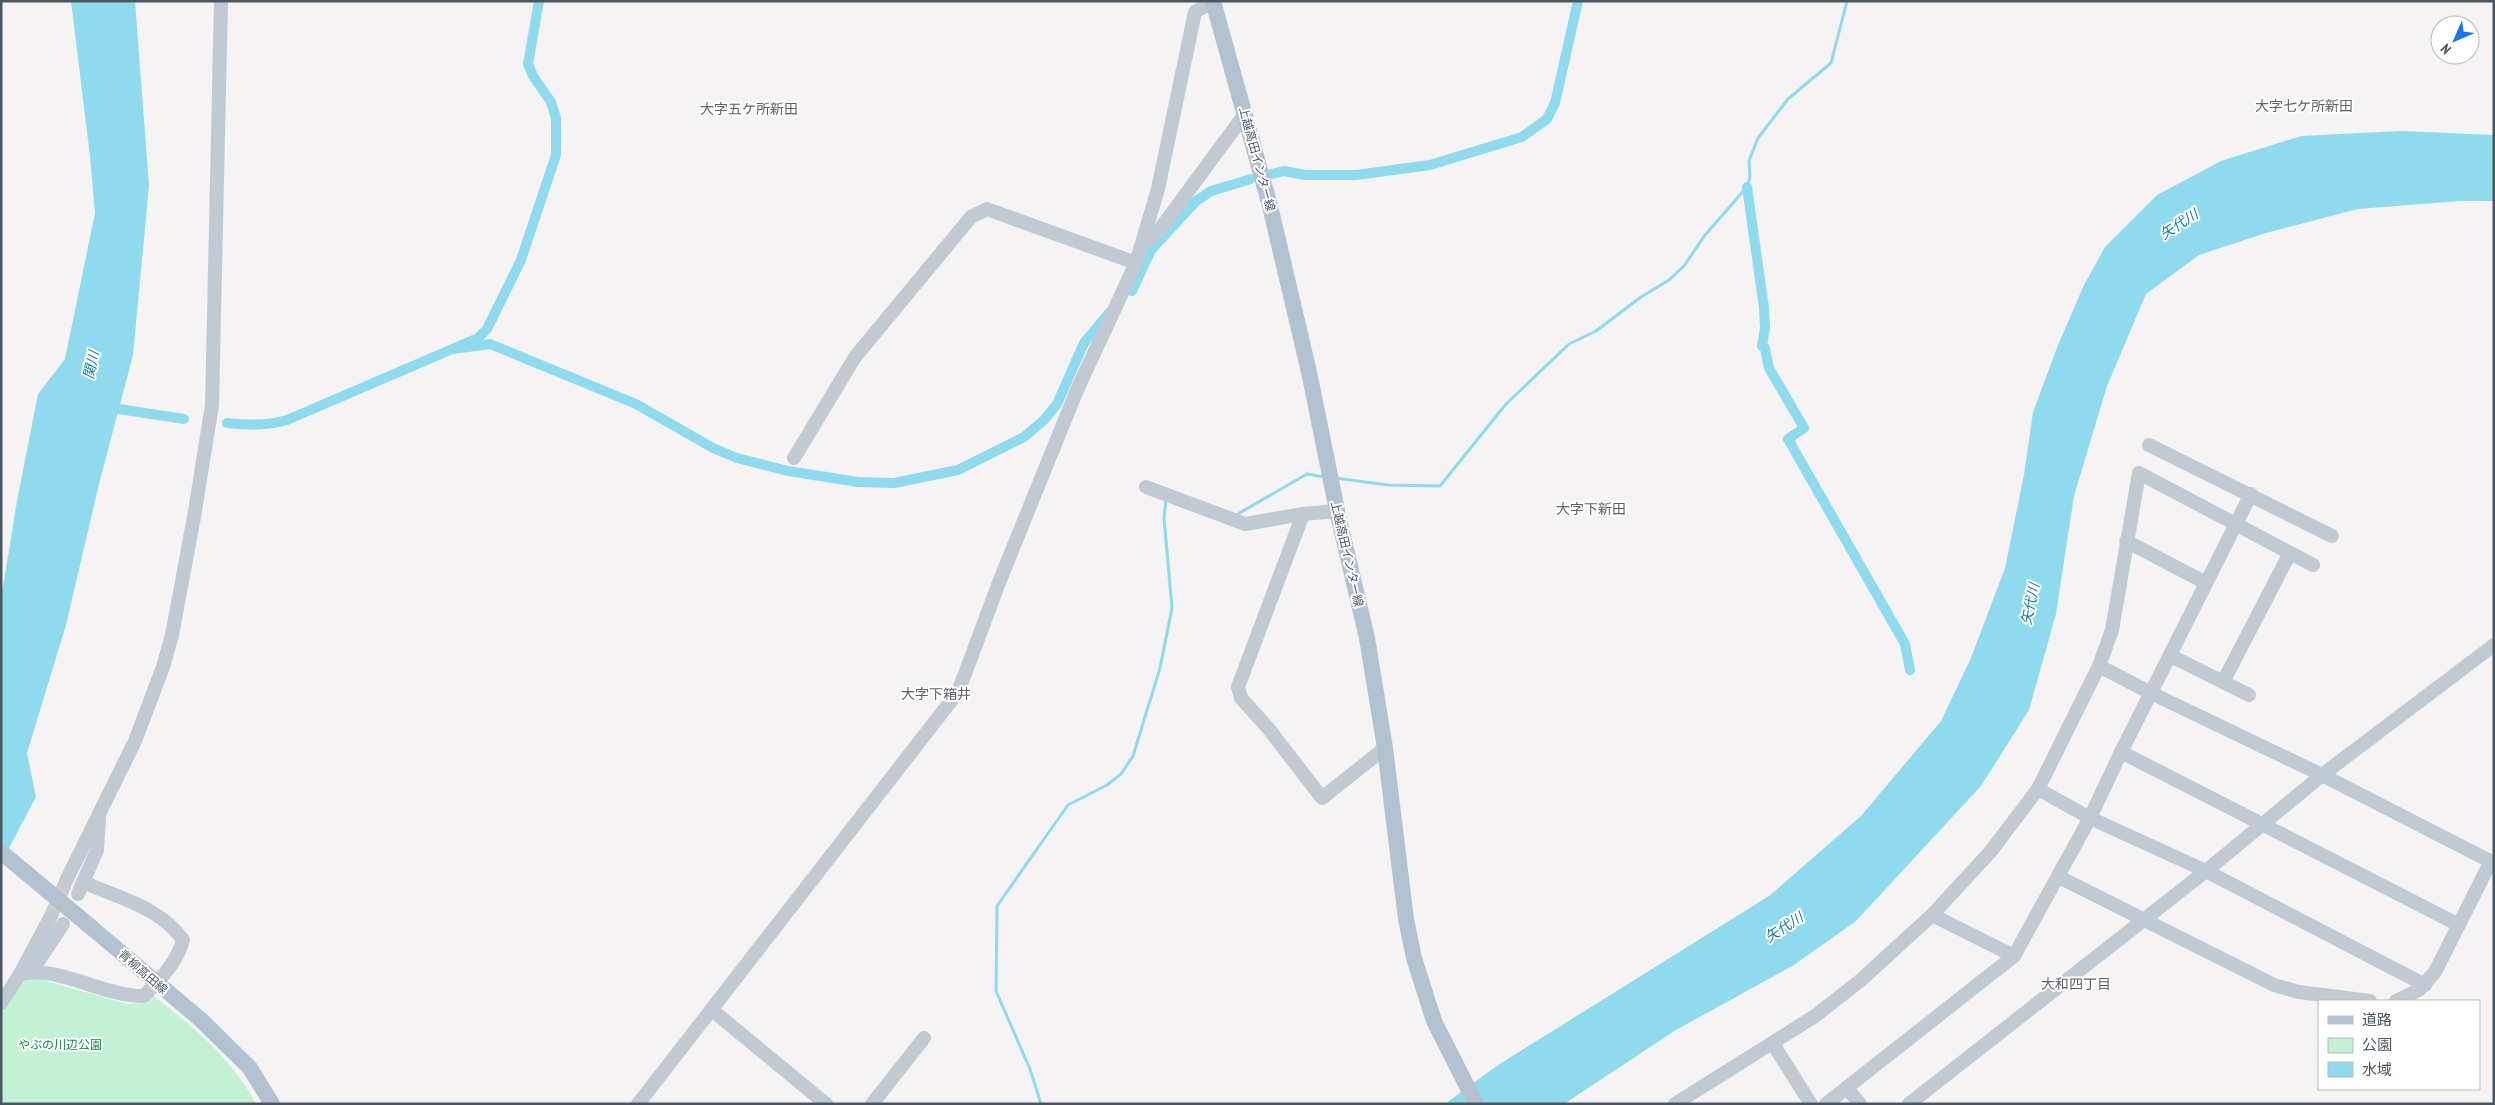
<svg xmlns="http://www.w3.org/2000/svg" width="2495" height="1105" font-family="'PT Sans Narrow','Noto Sans JP',sans-serif">
<rect width="100%" height="100%" fill="#f5f3f3"/>
<path fill="#c3f1d5" d="M32,977L127,1004L145,1003L154,996C194,1027 232,1059 256,1104H1V1013L20,982Z"/>
<g fill="#90daee">
<path d="M71,1H135L149,186L133,355L99,484L66,625L27,753L36,797L1,863V599L17,501L38,394L65,359L95,213L90,156Z"/>
<path d="M2401,131L2494,135V201H2460L2358,209L2266,233L2199,255L2146,294L2107,386L2074,496L2056,614L2029,710L1981,786L1856,921L1794,965L1676,1030L1564,1104H1445L1498,1065L1769,896L1861,816L1941,721L1971,658L2005,568L2024,475L2033,412L2058,345L2084,285L2105,247L2157,195L2221,161L2301,136Z"/>
</g>
<g fill="none" stroke-linecap="round" stroke-linejoin="round">
<g stroke="#90daee" stroke-width="3">
<path d="M1335,478L1388,485L1440,486L1506,404L1569,344L1596,331L1641,297L1669,280L1684,266L1705,235L1747,187L1750,177L1749,161L1758,138L1788,99L1831,63L1847,1"/>
<path d="M1236,515L1307,474L1324,477"/>
<path d="M1041,1104L1030,1069L996,991L997,906L1068,805L1107,785L1121,774L1133,756L1160,668L1172,608L1164,518L1166,500"/>
</g>
<g stroke="#90daee" stroke-width="10">
<path d="M1267,175L1284,171L1305,175H1356L1430,165L1522,137L1547,119L1555,103L1578,1"/>
<path d="M1747,187L1764,308L1765,328L1762,346L1765,348L1769,368L1804,428L1788,439L1905,644L1910,670"/>
<path d="M1132,291L1151,250L1196,201L1211,191L1251,179"/>
<path d="M453,349L490,344L636,404L713,448L737,458L788,471L858,482L894,483L958,470L1024,437L1043,421L1057,404L1084,343L1109,313"/>
<path d="M106,407L184,419"/>
<path d="M227,423C248,425 266,426 287,420L478,338L487,329L521,260L556,155V118L551,102L533,76L528,64L539,1"/>
</g>
<path stroke="#caccce" stroke-width="14" stroke-dasharray="14 7" stroke-linecap="butt" d="M51,916L67,879"/>
<g stroke="#c1cad2" stroke-width="14">
<path d="M1141,247L1161,228L1245,114"/>
<path d="M2149,445L2332,536"/>
<path d="M794,458L855,357L971,217L987,209L1136,263"/>
<path d="M1146,487L1245,524L1303,514L1337,511"/>
<path d="M1303,514L1238,687L1241,698L1268,728L1322,798L1385,748"/>
<path d="M2126,541L2206,583"/>
<path d="M2171,656L2249,695"/>
<path d="M2099,666L2151,693L2322,775L2494,863"/>
<path d="M2223,682L2290,553"/>
<path d="M2121,752L2459,925"/>
<path d="M2038,789L2090,818L2206,871L2425,985"/>
<path d="M2059,877L2274,985L2299,992L2370,1001"/>
<path d="M66,881L135,741L163,667L172,635L194,517L212,405L221,1"/>
<path d="M78,894L97,850L99,818"/>
<path d="M1932,915L1991,851L2038,789L2099,666L2112,630L2139,473L2313,565"/>
<path d="M32,971L63,924"/>
<path d="M20,974C53,964 106,997 144,996C160,979 177,963 183,940C160,907 118,898 83,882"/>
<path d="M2396,1001L2419,990L2435,972L2491,861"/>
<path d="M1,1003L20,974L51,916"/>
<path d="M712,1010L826,1104"/>
<path d="M1773,1044L1811,1104"/>
<path d="M1847,1088L1860,1104"/>
<path d="M638,1104L951,701L960,687L1000,580L1077,390L1136,263L1158,189L1195,12L1205,6L1214,5"/>
<path d="M872,1104L924,1038"/>
<path d="M1675,1104L1815,1016L1861,980L1932,915L2014,956"/>
<path d="M1826,1104L2014,956L2090,818L2121,752L2251,494"/>
<path d="M1909,1104L2206,871L2322,775L2494,645"/>
</g>
<g stroke="#b3c2d1" stroke-width="16">
<path d="M1213,1L1270,206L1309,372L1338,515L1367,638L1385,748L1406,919L1414,958L1434,1021L1476,1104"/>
<path d="M92,928L200,1019L250,1068L272,1104"/>
</g>
<path stroke="#b3c2d1" stroke-width="16" d="M1,852L92,928"/>
</g>
<g text-anchor="middle" stroke-width="4" stroke-linejoin="round" paint-order="stroke">
<g font-size="12" fill="#4a5661" stroke="#fff">
<text transform="translate(1257 159) rotate(75)" y="4">上越高田インター線</text>
<text transform="translate(1347 554) rotate(77)" y="4">上越高田インター線</text>
<text transform="translate(143 972) rotate(41)" y="4">青柳高田線</text>
</g>
<g font-size="12" fill="#17864f" stroke="#fff">
<text x="60" y="1049">やぶの川辺公園</text>
</g>
<g font-size="14" fill="#5f6368" stroke="#fff">
<text x="2304" y="111">大字七ケ所新田</text>
<text x="749" y="114">大字五ケ所新田</text>
<text x="1591" y="514">大字下新田</text>
<text x="936" y="699">大字下箱井</text>
<text x="2076" y="989">大和四丁目</text>
</g>
<g font-size="14" font-style="italic" fill="#0c7c9b" stroke="#fff">
<text transform="translate(2179 224) rotate(-33)" y="5">矢代川</text>
<text transform="translate(91 365) rotate(-78)" y="5">関川</text>
<text transform="translate(2030 604) rotate(-78)" y="5">矢代川</text>
<text transform="translate(1784 927) rotate(-33)" y="5">矢代川</text>
</g>
</g>
<rect width="2495" height="1105" fill="none" stroke="#4a5661" stroke-width="5"/>
<rect x="2318" y="1000" width="162" height="90" fill="#ffffff" stroke="#b7bbc0"/>
<rect x="2328" y="1016" width="25" height="8" fill="#b3c2d1" stroke="#b7bbc0"/>
<text x="2362" y="1025" font-size="15" fill="#4a5661">道路</text>
<rect x="2328" y="1038" width="25" height="15" fill="#c3f1d5" stroke="#b7bbc0"/>
<text x="2362" y="1050" font-size="15" fill="#4a5661">公園</text>
<rect x="2328" y="1062" width="25" height="15" fill="#90daee" stroke="#b7bbc0"/>
<text x="2362" y="1075" font-size="15" fill="#4a5661">水域</text>
<g transform="translate(2455 40) rotate(225)"><circle r="24" fill="#ffffff" stroke="#b7bbc0"/>
<path d="M0-4L9 19L0 12L-9 19Z" fill="#1a73e8"/>
<text y="-8" font-size="14" font-weight="bold" text-anchor="middle" fill="#4a5661">N</text>
</g>
</svg>
